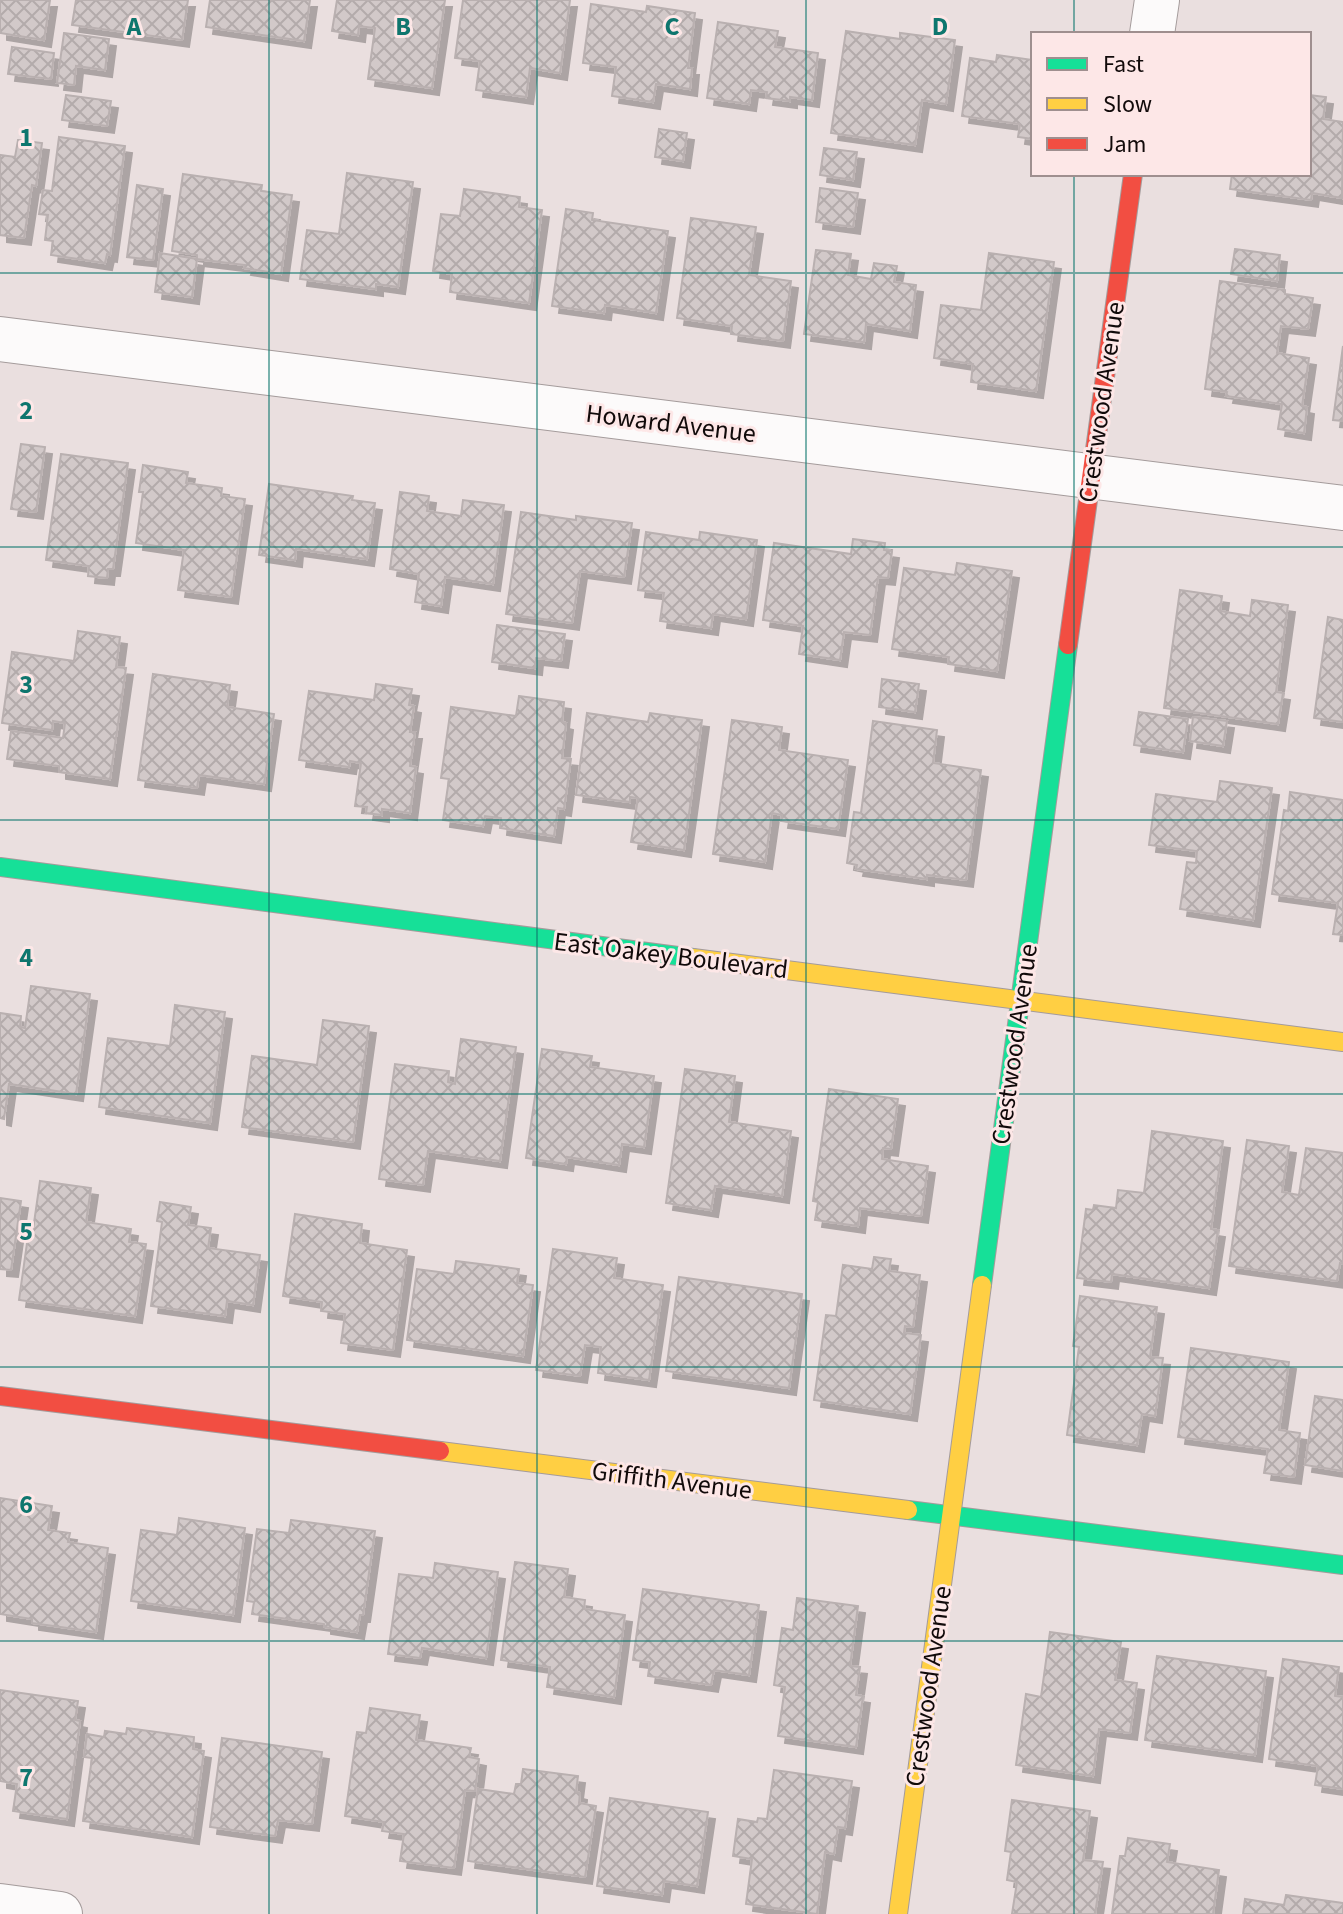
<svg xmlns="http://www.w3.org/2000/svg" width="1343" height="1914" font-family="'Source Sans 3',sans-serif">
<defs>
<pattern id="building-cross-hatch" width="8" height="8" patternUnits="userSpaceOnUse" patternTransform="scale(2)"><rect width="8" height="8" fill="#d2c9c9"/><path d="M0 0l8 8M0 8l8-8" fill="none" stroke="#b3abab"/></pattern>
<filter id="shadow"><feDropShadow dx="7" dy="7" stdDeviation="0" flood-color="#0004"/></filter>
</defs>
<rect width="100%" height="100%" fill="#eadfdf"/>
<g fill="url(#building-cross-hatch)" stroke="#b9b0b0" stroke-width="2" filter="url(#shadow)">
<path d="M0,0H50L44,40L0,33Z"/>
<path d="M76,0H188L182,40L72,25Z"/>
<path d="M210,0H310L304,41L206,27Z"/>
<path d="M337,0H445L432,88L368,79L375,28L359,26L358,35L332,31Z"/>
<path d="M463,0H570L560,73L530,68L526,97L476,90L480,61L455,58Z"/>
<path d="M591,4L646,12L647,6L695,13L688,68H692L690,89L656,84L653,102L612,96L616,67L583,63Z"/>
<path d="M718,22L778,31L775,47L818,53L812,100L790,97V101L766,98L767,92L751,90L749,104L707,98Z"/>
<path d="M846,31L900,39V33L955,40L946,104L922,100L915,145L831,133Z"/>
<path d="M64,33L109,39L105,70L76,66L74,85L57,83Z"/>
<path d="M12,47L54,53L51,79L8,74Z"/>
<path d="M997,55L1033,60V139L1018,137L1020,124L962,116L970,58L996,62Z"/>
<path d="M66,95L111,101L107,126L62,120Z"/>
<path d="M1309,95L1326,97L1323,119L1343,122L1342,198L1312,193L1311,200L1230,189L1232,174H1309Z"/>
<path d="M659,129L687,133L683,161L655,157Z"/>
<path d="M59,137L125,146L110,255L107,254L105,263L51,255L53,241L45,240L48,215L39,214L43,190L52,191Z"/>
<path d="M18,140L42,143L36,186L32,185L24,238L0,235V155L15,157Z"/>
<path d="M824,148L857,152L853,180L820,175Z"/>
<path d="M347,173L413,182L398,287L376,284V289L300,279L307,230L339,234Z"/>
<path d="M183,174L262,185L261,191L292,195L281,274L244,268L245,265L197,259V255L172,251Z"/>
<path d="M137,185L163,189L153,260L127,257Z"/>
<path d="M820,188L858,193L853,227L816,222Z"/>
<path d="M464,189L520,197L519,207L542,210L529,303L450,292L452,274L433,271L441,214L460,216Z"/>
<path d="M566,209L593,213L592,220L668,231L656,313L605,305L604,313L552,306Z"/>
<path d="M691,218L756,227L749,275L791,281L783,341L731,334L732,326L677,318Z"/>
<path d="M1235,249L1280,255L1277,281L1231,274Z"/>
<path d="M816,250L851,254L848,275L871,279L874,263L897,266L894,282L916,285L910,331L866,324L864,342L804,334Z"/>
<path d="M160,253L197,259L192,297L155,292Z"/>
<path d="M989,253L1054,262L1036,391L971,382L973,364L934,358L941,305L981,310Z"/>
<path d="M1220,281L1285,290V294L1313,298L1308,329L1281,326L1277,353L1309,358L1302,406L1307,407L1304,433L1278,429L1282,404L1226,396L1227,392L1205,389Z"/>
<path d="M1343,346V421L1333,420Z"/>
<path d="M21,444L45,447L36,512L11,509Z"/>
<path d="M61,454L128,463L113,569H108L107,578L88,576L89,566L46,560Z"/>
<path d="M143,465L188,472L186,483L222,488L221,496L245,499L231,597L178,590L184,550L136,543L143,492H139Z"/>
<path d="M269,484L353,496L352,500L375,503L367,559L296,549L295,560L259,555Z"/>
<path d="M400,492L429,496L427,511L461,516L463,500L504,505L493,584L445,577L441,606L415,602L419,574L390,569Z"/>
<path d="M521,512L576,520V516L632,523L624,577L580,571L572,623L506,614Z"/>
<path d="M646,532L699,540L700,532L757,540L746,619L713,614L711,628L660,621L664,593L638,590Z"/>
<path d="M853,539L885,543L884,550L892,551L888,578L878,577L870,635L844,632L840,660L799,654L803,626L763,620L774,543L851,554Z"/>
<path d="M957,563L1012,571L997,671L948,664L949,657L892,649L904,568L955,575Z"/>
<path d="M1180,590L1222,596L1220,611L1250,616L1252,600L1288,605L1276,692L1283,693L1278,724L1164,708Z"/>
<path d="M1328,617L1343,620V722L1314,718Z"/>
<path d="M497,625L565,634L561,661L536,658L535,668L492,662Z"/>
<path d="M78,631L120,637L116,667L126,668L110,779L59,772V766L7,759L11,731L63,738L65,723L53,721L52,730L2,723L12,652L74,661Z"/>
<path d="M153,674L230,685L227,707L274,714L264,784L199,775L197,788L138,780Z"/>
<path d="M882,679L919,684L915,712L879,707Z"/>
<path d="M376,684L412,689L409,705L414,706L410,732H415L410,766L416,767L410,813L382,809V815L366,813L367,807L355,806L361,763L350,761L349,767L299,760L309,691L374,700Z"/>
<path d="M519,696L564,702L562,722L566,723L562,758L571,759L564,809L558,808L554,836L500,828L501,818L485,816L483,826L443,820L449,779L441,778L451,707L516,716Z"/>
<path d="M1139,712L1188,719L1183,752L1134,745Z"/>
<path d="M587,713L648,722L650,713L702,720L684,850L631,842L638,798L630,797V802L576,795Z"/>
<path d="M1193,717L1227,721L1223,746L1190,741Z"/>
<path d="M732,720L782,727L779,750L848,760L838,829L781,821L782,815L772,813L765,862L713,854Z"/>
<path d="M873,721L937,730L933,763L981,770L966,880L927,875V879L856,869L857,865L847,863L854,812L861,813Z"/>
<path d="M1220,781L1272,788L1253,920L1180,909L1187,862L1196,863L1197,851L1149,845L1156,794L1217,802Z"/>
<path d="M1290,792L1343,800V935L1333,934L1338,903L1272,894L1284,810L1288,811Z"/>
<path d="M31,986L90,994L76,1094L9,1084L4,1119L0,1118V1013L21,1016L20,1027L25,1028Z"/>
<path d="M175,1005L225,1012L210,1123L99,1107L108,1038L170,1046Z"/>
<path d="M323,1020L369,1026L353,1142L242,1127L252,1056L317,1065Z"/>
<path d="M461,1039L516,1047L500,1161L428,1151L423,1185L379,1179L395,1064L449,1071L448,1082L455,1084Z"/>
<path d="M542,1049L592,1056L590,1067L654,1076L644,1147L622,1144L619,1165L567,1157L566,1164L526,1158Z"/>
<path d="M685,1069L735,1076L729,1122L791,1131L782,1196L715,1186L711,1210L666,1203Z"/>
<path d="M829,1089L898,1099L891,1149L883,1148L882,1159L928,1166L921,1216L860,1208L858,1226L815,1220L818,1202L813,1201Z"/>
<path d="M1152,1131L1223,1141L1211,1229L1218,1230L1209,1288L1112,1274L1111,1282L1077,1278L1086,1209L1093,1210L1094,1205L1116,1208L1118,1190L1144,1193Z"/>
<path d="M1247,1140L1289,1146L1282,1192L1299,1195L1306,1148L1343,1153V1264L1340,1263L1337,1281L1229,1266Z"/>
<path d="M40,1181L91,1188L86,1222L131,1229L129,1242L146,1244L135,1316L19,1300L28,1236L32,1237Z"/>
<path d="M0,1198L21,1201L11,1270L0,1269Z"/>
<path d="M160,1202L191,1207L188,1225L211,1228L208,1248L260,1255L253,1305L227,1301L225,1316L151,1306L162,1222L157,1221Z"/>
<path d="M295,1214L362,1224L360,1243L407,1250L393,1350L341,1343L345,1314L321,1311L322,1302L283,1296Z"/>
<path d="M553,1249L617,1258L614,1278L663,1285L649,1380L598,1373L601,1347L585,1345L580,1376L536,1370Z"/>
<path d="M874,1257L891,1259L889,1271L920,1275L913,1327L905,1326L904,1333L921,1335L910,1414L814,1400L826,1315L836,1316L843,1265L872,1269Z"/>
<path d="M456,1261L519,1269L517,1283L533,1285L523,1356L407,1340L417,1269L454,1274Z"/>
<path d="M679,1277L802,1294L789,1388L666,1371Z"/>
<path d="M1080,1296L1157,1307L1150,1357L1163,1358L1155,1416L1142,1414L1137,1445L1067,1435L1079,1347L1073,1346Z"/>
<path d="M1191,1348L1289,1362L1279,1430L1300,1433L1294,1477L1264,1473L1268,1449L1178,1437Z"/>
<path d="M1315,1396L1343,1400V1471L1305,1465Z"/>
<path d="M0,1498L52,1506L48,1530L70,1533L68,1542L108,1548L96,1632L32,1623V1619L0,1614Z"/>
<path d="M179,1518L245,1528L233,1615L131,1601L141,1530L177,1535Z"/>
<path d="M291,1520L375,1531L363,1615H360L357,1632L324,1627V1624L252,1614L254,1602L247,1601L257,1529L289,1533Z"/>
<path d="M515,1562L568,1569L564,1597L585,1600L584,1609L625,1615L614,1697L547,1687L550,1667L501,1660Z"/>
<path d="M435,1563L498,1572L486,1658L422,1648L420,1658L388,1654L399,1574L433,1578Z"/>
<path d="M643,1589L759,1605L749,1675L714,1670L711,1685L648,1676L650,1662L633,1660Z"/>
<path d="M797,1598L858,1606L850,1666L860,1667L856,1695L863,1696L856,1747L778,1736L785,1687L774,1685L782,1628L793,1630Z"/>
<path d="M1050,1632L1121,1642L1115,1680L1137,1683L1130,1733L1099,1729L1093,1776L1016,1765L1026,1694L1041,1697Z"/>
<path d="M1157,1656L1266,1671L1255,1755L1145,1740Z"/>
<path d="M1283,1659L1339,1667L1335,1696L1343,1697V1789L1315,1785L1318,1766L1269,1759Z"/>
<path d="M0,1690L78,1701L75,1720L80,1721L67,1819L13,1811L17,1784L0,1781Z"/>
<path d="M370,1708L420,1715L416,1740L471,1748L469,1757L479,1759L475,1791L465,1790L454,1868L400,1861L404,1834L382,1831L384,1822L345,1816L357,1732L366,1733Z"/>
<path d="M127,1728L194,1737L193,1749L204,1751L192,1837L83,1821L92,1758L84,1757L87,1734L104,1737L105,1731L126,1734Z"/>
<path d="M222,1738L322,1752L312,1824L278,1820L275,1836L210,1827Z"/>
<path d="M523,1769L578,1776L576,1792L580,1793L579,1803L596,1806L585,1877L468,1861L478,1789L514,1794L516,1784H521Z"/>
<path d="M774,1770L852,1781L845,1828L838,1827L834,1854L825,1852L817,1914L746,1904L752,1859L733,1856L738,1819L757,1822L758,1818L767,1819Z"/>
<path d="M610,1798L708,1812L697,1886L664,1881L662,1895L597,1886Z"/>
<path d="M1012,1800L1090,1811L1083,1860L1103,1862L1095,1914H1012L1017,1882L1007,1880L1011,1852L1005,1851Z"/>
<path d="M1128,1838L1170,1844L1167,1862L1219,1870L1213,1914H1112L1120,1856H1125Z"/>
<path d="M1286,1895L1343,1903V1914H1243L1245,1899L1284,1905Z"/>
</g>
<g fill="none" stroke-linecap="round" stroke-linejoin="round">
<g stroke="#a49b9b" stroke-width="46">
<g id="street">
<path d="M1152,34L1157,0"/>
<path d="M0,339L1343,508"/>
<path d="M0,1906L60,1914"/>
</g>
</g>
<g stroke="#a49b9b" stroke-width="20">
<g id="fast">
<path d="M0,867L693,958"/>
<path d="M982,1285L1068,645"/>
<path d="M908,1510L1343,1565"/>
</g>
</g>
<g stroke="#a49b9b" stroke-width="20">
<g id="slow">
<path d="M693,958L1343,1042"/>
<path d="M440,1451L908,1510"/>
<path d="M898,1914L982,1285"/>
</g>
</g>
<g stroke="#a49b9b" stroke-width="20">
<g id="jam">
<path d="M1068,645L1133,174"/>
<path d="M0,1396L440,1451"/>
</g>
</g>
<use href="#street" stroke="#fcfafa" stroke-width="44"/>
<use href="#fast" stroke="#16e098" stroke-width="18"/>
<use href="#slow" stroke="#ffcf43" stroke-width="18"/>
<use href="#jam" stroke="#f24e42" stroke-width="18"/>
</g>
<path fill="none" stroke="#0f766e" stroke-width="2" stroke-opacity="0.55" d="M269,0V1914M537,0V1914M806,0V1914M1074,0V34M1074,174V1914M0,273H1343M0,547H1343M0,820H1343M0,1094H1343M0,1367H1343M0,1641H1343"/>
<g text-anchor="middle" stroke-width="6" stroke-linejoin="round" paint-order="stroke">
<g font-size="26" fill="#110a0a" stroke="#fde7e7">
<text transform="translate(1101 402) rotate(-82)" y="9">Crestwood Avenue</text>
<text transform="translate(671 423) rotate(7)" y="9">Howard Avenue</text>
<text transform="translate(671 955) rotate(7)" y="9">East Oakey Boulevard</text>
<text transform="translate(1014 1044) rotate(-82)" y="9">Crestwood Avenue</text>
<text transform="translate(672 1480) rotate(7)" y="9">Griffith Avenue</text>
<text transform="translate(928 1686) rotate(-82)" y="9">Crestwood Avenue</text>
</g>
</g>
<g font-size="26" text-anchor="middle" font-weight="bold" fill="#0f766e" stroke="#fde7e7" stroke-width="6" stroke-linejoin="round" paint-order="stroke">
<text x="134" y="35">A</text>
<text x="403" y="35">B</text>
<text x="672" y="35">C</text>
<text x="940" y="35">D</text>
<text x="26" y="146">1</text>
<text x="26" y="419">2</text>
<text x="26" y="693">3</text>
<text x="26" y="966">4</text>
<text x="26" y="1240">5</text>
<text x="26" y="1513">6</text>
<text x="26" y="1786">7</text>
</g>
<rect x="1031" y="32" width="280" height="144" fill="#fde7e7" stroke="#9f8f8f" stroke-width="2"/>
<rect x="1047" y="58" width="40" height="12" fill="#16e098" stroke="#9f8f8f" stroke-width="2"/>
<text x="1103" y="72" font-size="24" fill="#110a0a">Fast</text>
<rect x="1047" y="98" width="40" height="12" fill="#ffcf43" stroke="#9f8f8f" stroke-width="2"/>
<text x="1103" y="112" font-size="24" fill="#110a0a">Slow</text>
<rect x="1047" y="138" width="40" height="12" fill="#f24e42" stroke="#9f8f8f" stroke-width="2"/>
<text x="1103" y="152" font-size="24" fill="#110a0a">Jam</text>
</svg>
